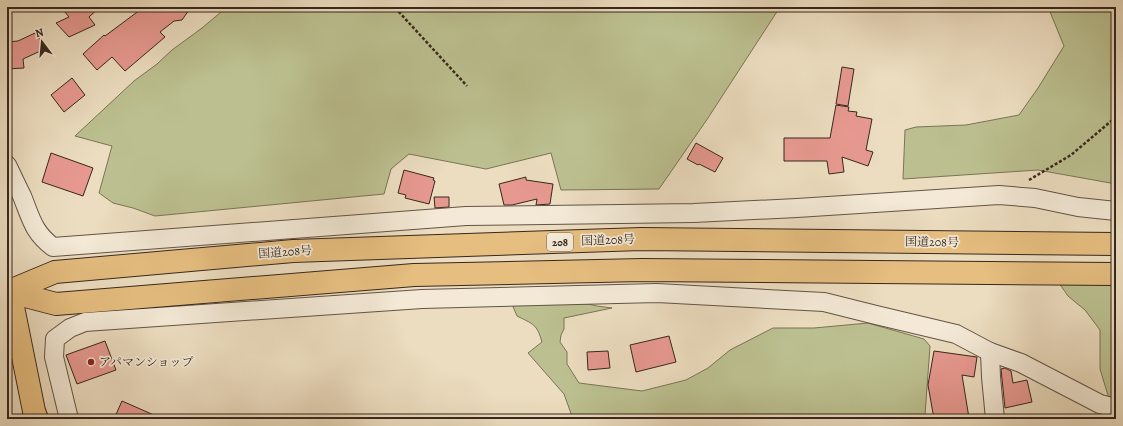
<svg xmlns="http://www.w3.org/2000/svg" width="1123" height="426" font-family="Alegreya,'Noto Serif JP',serif">
<rect width="100%" height="100%" fill="#ecddc0"/>
<filter id="stains"><feTurbulence type="fractalNoise" baseFrequency=".005" numOctaves="4"/><feColorMatrix values="0 0 0 0 .2 0 0 0 0 .09 0 0 0 0 .02 0 0 0 .5 -.17"/></filter>
<radialGradient id="worn" r=".72"><stop offset=".6" stop-color="#630" stop-opacity="0"/><stop offset="1" stop-color="#630" stop-opacity=".3"/></radialGradient>
<g fill="#bcc090" stroke="#7a7456">
<path d="M227,7H780L708,118L659,189L561,190L551,153L486,169L409,154L391,169L384,194L155,216L133,208L113,203L99,193L112,146L75,136L134,81L157,64L172,50L202,28Z"/>
<path d="M1048,7H1116V184L1038,170L903,179L905,130L916,127L966,125L1019,115L1038,88L1064,46Z"/>
<path d="M1059,283H1116V419H1105L1114,415L1100,369V330L1085,310L1068,296Z"/>
<path d="M511,302L588,304L597,306L612,308L564,318V329L561,335L560,342L567,352V364L579,383L642,391L686,380L708,368L730,350L773,328H814L868,323L924,339L930,346L925,415L926,419H573L564,394L528,353L542,342C537,324 533,324 517,316Z"/>
</g>
<g fill="#e79990" stroke="#37271d">
<path d="M61,7H100L89,17L95,25L69,37L56,23L69,17Z"/>
<path d="M144,7H191L182,20L174,21L160,32L165,37L125,71L112,57L97,70L83,54L104,35L105,36Z"/>
<path d="M35,33L47,48L23,59L24,68L7,69V42L18,41Z"/>
<path d="M842,67L854,69L848,106L836,104Z"/>
<path d="M72,78L85,95L64,112L51,95Z"/>
<path d="M836,105L849,107L848,111L857,112L856,116L872,119L866,150L873,152L868,166L842,157L844,172L829,174L827,161H784V138H830Z"/>
<path d="M696,143L723,158L715,172L699,164L698,165L687,159Z"/>
<path d="M51,153L93,168L83,196L42,182Z"/>
<path d="M404,170L434,178L433,180L435,181L429,204L405,198L406,195L398,193Z"/>
<path d="M526,177V180L553,184L550,204L536,205L537,199L512,205H504L499,184Z"/>
<path d="M434,197H449V207L435,208Z"/>
<path d="M669,336L676,362L636,372L630,345Z"/>
<path d="M105,341L116,370L77,384L66,355Z"/>
<path d="M608,351L610,368L588,370L587,352Z"/>
<path d="M934,351L977,357L974,377L962,375L969,418L934,419L928,385Z"/>
<path d="M1005,368L1011,371L1013,383L1027,380L1032,402L1005,408L1001,369Z"/>
<path d="M122,401L163,419H114Z"/>
</g>
<g fill="none" stroke-linecap="round" stroke-linejoin="round">
<g stroke="#645446" stroke-width="20">
<g id="minor">
<path d="M7,165C12,175 17,186 22,196C31,218 33,232 53,247L466,216L694,213L797,208L999,195L1035,198L1078,207L1116,211"/>
<path d="M990,352L991,377L995,419"/>
<path d="M69,419L54,357L55,339L70,328L85,322L422,299L657,293L824,302L876,315L956,334L990,352L1021,363L1100,404L1116,408"/>
</g>
</g>
<g stroke="#37271d" stroke-width="24">
<path id="major" d="M10,292L34,411L37,419"/>
</g>
<g stroke="#37271d" stroke-width="24">
<g id="highway">
<path d="M7,292L55,272L293,251L641,239L1116,244"/>
<path d="M10,292L56,304L414,275L642,270L1116,274"/>
</g>
</g>
<g stroke="#37271d" stroke-width="2.5" stroke-dasharray="3 2" stroke-linecap="butt">
<path d="M398,7V11L467,86"/>
<path d="M1029,180L1071,155L1116,117"/>
</g>
<use href="#minor" stroke="#f3e9d6" stroke-width="18"/>
<use href="#major" stroke="#e6be80" stroke-width="22"/>
<use href="#highway" stroke="#e6be80" stroke-width="22"/>
</g>
<circle fill="#8f2418" stroke="#f3e9d6" stroke-width="1.5" cx="91" cy="362" r="4"/>
<g text-anchor="middle" stroke-width="3.5" stroke-linejoin="round" paint-order="stroke">
<rect fill="#f3e9d6" stroke="#6f6154" stroke-width="1" x="547" y="233" width="26" height="18" rx="3"/>
<g font-size="11" font-weight="bold" fill="#37271d">
<text x="560" y="246">208</text>
</g>
<g font-size="12" fill="#37271d" stroke="#f3e9d6">
<text transform="translate(608 240) rotate(-2)" y="4">国道208号</text>
<text transform="translate(932 242) rotate(1)" y="4">国道208号</text>
<text transform="translate(285 252) rotate(-4)" y="4">国道208号</text>
</g>
<g font-size="12" fill="#37271d" stroke="#f3e9d6" text-anchor="start">
<text x="99" y="366">アパマンショップ</text>
</g>
</g>
<rect width="1123" height="426" fill="none" stroke="#ecddc0" stroke-width="24"/>
<rect x="8" y="8" width="1107" height="410" fill="none" stroke="#37271d" stroke-width="2"/>
<rect x="12" y="12" width="1099" height="402" fill="none" stroke="#37271d"/>
<g transform="translate(42 42) rotate(344)" stroke="#f3e9d6" stroke-width="3" paint-order="stroke">
<path d="M0-3L7 15L0 10L-7 15Z" fill="#37271d"/>
<text y="-6" font-size="11" font-weight="bold" text-anchor="middle" fill="#37271d">N</text>
</g>
<rect width="100%" height="100%" filter="url(#stains)"/>
<rect width="100%" height="100%" fill="url(#worn)"/>
</svg>
